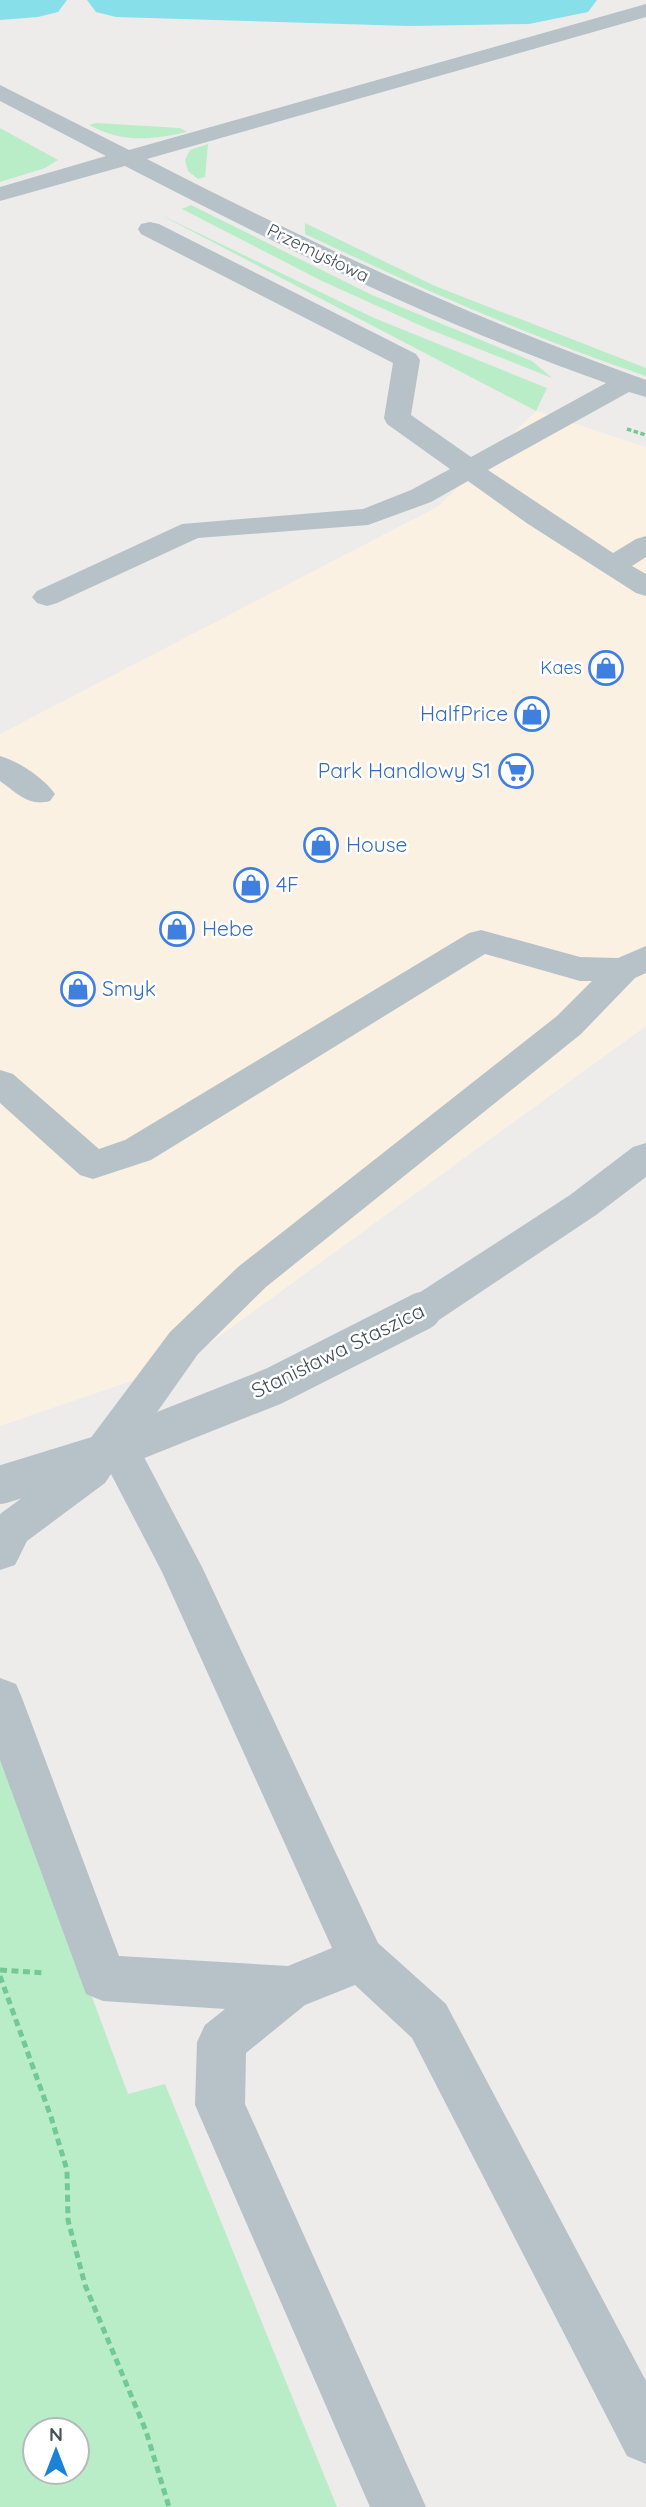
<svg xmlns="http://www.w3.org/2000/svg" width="646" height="2507" font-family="Quicksand,sans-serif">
<rect width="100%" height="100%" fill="#eeebeb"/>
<path fill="#fbf1e3" d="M536,411L646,447V1026L181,1364L0,1426V734L439,506Z"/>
<g fill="#b9edc7" fill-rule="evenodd">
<path d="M96,123L180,128L187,132C152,140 122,143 89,125Z"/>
<path d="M0,128L58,160L45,168L0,182Z"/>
<path d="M208,144L205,177L198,179L188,171L185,160L190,150Z"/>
<path d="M191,205L372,295L532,361L552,378L426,328L322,281L182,209Z"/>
<path d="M159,214L374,318L547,388L536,411Z"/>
<path d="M305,223L435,286L646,368V376C529,336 417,287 305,234Z"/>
<path d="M0,1749L128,2094L165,2084L337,2507H0ZM35,2430H77V2472H35Z"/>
</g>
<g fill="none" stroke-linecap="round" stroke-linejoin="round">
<g fill="#86dfe9" fill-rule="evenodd">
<path d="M0,0H67L58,12L38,17L0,20Z"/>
<path d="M87,0H597L588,12L529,24L409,26L116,17L96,12Z"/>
</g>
<path stroke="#72c995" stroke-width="3.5" stroke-dasharray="4.5 2.5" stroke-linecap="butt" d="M627,429L646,435"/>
<g stroke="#72c995" stroke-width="5" stroke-dasharray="7 4.5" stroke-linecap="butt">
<path d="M0,1970L45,1973"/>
<path d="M0,1976L51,2117L67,2170L68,2220L85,2285L146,2431L169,2507"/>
</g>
<g fill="#b6c2c8" fill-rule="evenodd">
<path d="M646,4V17L147,159C310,243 474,319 646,380V397L629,392L488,470L613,553L636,539L646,536V557L632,566L646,574V596L636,593L528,524L468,481L431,502L368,525L198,538L57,603L47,606L37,603L32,597L37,591L182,524L363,509L411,490L450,469L387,424L384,418L393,363L141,234L138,229L141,224L150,222L159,224L416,354L420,360L411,415L471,457L606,383C439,324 281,247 125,166L0,201V187L106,156L0,101V85L129,150Z"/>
<path d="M0,756C18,761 44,778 55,794L50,801C29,807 17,793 0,781Z"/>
<path d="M481,930L580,957L618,958L646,946V973L635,978L581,1034L266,1287L198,1354L136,1442L202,1567L378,1943L446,2004L646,2381V2464L627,2456L412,2038L355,1985L305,2005L246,2053L245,2104L426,2507H370L195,2105L197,2042L205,2025L225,2009L103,2001L86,1994L0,1760V1678L16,1684L22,1698L119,1956L288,1966L332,1948L162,1572L111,1474L105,1483L27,1541L15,1565L0,1570V1514L75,1459L170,1332L238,1267L557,1016L592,981H580L485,954L151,1160L93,1179L80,1175L0,1103V1070L13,1074L99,1149L125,1140L469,933Z"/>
<path d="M646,1143V1177L596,1215L436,1322L422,1326L408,1322L402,1311L408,1300L570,1195L633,1147Z"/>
</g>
<path stroke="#b6c2c8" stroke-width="38" d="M0,1485L108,1452L274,1386L422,1311"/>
</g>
<defs>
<g id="shop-ring" transform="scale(1.75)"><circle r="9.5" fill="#fff" stroke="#3f7fe0" stroke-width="1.5"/><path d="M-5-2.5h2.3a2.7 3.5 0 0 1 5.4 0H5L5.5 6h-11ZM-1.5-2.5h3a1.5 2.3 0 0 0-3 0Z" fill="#3f7fe0"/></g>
<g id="supermarket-ring" transform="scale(1.75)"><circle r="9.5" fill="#fff" stroke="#3f7fe0" stroke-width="1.5"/><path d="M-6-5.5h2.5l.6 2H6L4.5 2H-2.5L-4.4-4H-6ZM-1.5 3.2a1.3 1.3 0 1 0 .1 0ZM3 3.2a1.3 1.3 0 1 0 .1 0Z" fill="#3f7fe0"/></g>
</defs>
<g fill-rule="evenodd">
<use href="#shop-ring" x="606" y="668"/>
<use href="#shop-ring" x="532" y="714"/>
<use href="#supermarket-ring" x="516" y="771"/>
<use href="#shop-ring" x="321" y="845"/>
<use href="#shop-ring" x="251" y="885"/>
<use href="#shop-ring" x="177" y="929"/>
<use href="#shop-ring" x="78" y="989"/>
</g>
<g text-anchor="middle" stroke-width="5" stroke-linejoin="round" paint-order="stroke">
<g font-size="18" fill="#445158" stroke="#fff">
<text transform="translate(318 253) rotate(26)" y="6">Przemysłowa</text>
</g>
<g font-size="18" fill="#366cbe" stroke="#fff" text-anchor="end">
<text x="582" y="674">Kaes</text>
</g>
<g font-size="21" fill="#366cbe" stroke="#fff" text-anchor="start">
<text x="508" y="721" text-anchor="end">HalfPrice</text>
<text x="491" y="778" text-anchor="end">Park Handlowy S1</text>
<text x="346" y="852">House</text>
<text x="276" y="892">4F</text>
<text x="202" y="936">Hebe</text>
<text x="102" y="996">Smyk</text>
</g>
<g font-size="21" fill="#445158" stroke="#fff">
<text transform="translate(338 1351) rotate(-26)" y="7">Stanisława Staszica</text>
</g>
</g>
<g transform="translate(56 2451)"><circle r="33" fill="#ffffff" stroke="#b4b9bc" stroke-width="2"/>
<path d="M0-5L12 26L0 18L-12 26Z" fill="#1c82d7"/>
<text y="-10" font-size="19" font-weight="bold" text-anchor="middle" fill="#445158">N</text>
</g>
</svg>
